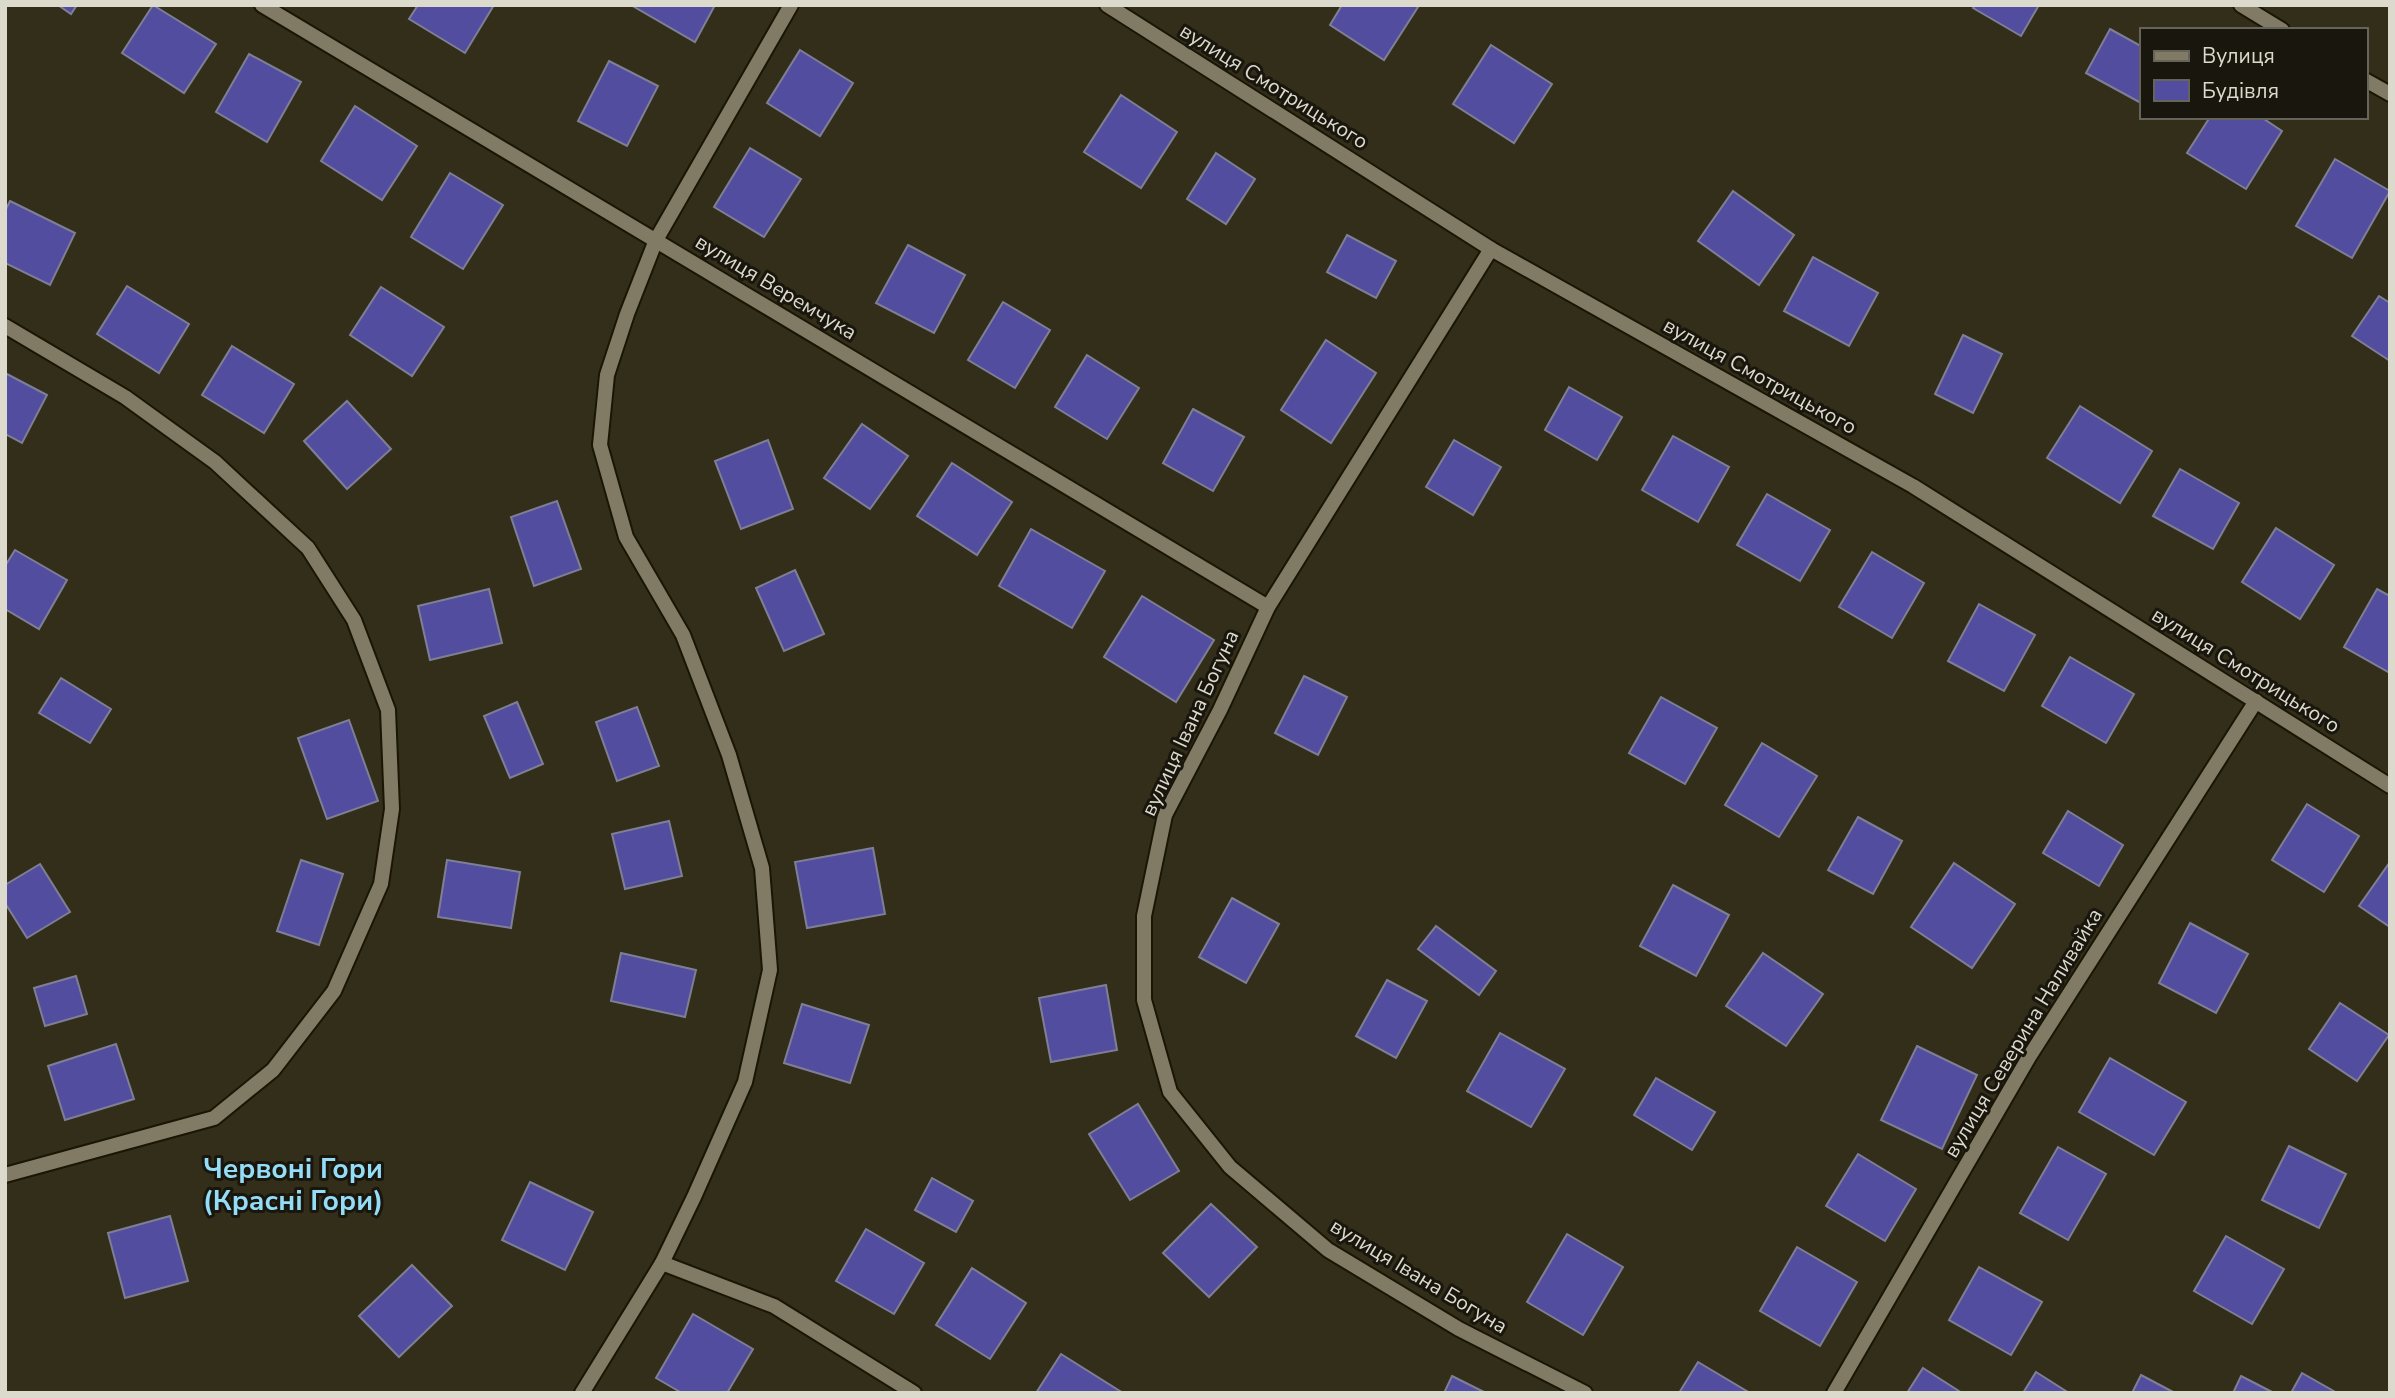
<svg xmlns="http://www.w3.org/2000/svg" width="2395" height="1398" font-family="'Nunito Sans',sans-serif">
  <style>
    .building { fill: #524d9f; stroke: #7e7f95; stroke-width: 2 }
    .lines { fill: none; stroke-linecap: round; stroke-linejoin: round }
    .minor-casing { stroke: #1a1604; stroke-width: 18 }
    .minor { stroke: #817b65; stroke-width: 14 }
    .labels { text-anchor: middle; stroke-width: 6; stroke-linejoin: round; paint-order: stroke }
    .street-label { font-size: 21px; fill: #dcd9cd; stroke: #18160d }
    .district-label { font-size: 28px; font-weight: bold; fill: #95ddf7; stroke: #18160d }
  </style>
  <rect width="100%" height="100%" fill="#332e1a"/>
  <g class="building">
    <path d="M58,5h19l-6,9z"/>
    <path d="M153,5l63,39 -32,49 -62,-40z"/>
    <path d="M418,5h76l-29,48 -56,-34z"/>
    <path d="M631,5h84l-20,37z"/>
    <path d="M1342,5h73l3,2 -34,53 -54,-35z"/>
    <path d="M1975,5h64l-18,31 -48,-28z"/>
    <path d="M2110,29l31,17v57l-55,-30z"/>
    <path d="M1491,45l61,39 -38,59 -61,-39z"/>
    <path d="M800,50l53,33 -33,53 -53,-33z"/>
    <path d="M249,54l52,28 -34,60 -51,-30z"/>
    <path d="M609,61l49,25 -31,60 -49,-25z"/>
    <path d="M1121,95l56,37 -36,56 -57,-36z"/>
    <path d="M355,106l62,40 -35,54 -61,-39z"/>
    <path d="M2210,117h51l21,14 -36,58 -59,-36z"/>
    <path d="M750,148l51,31 -37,58 -50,-30z"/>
    <path d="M1216,153l39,26 -29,45 -39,-25z"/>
    <path d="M2335,159l55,32 -38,67 -56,-32z"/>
    <path d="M450,173l53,32 -40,64 -52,-32z"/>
    <path d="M1733,191l61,44 -35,50 -61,-44z"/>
    <path d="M10,201l65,32 -25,52 -45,-22v-52z"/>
    <path d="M1347,235l49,26 -20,37 -49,-26z"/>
    <path d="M908,245l57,30 -31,58 -58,-30z"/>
    <path d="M1813,257l65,36 -29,53 -65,-35z"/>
    <path d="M127,286l62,38 -30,49 -62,-39z"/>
    <path d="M381,287l63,40 -32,49 -62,-41z"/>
    <path d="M2379,296l11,7v58l-38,-25z"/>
    <path d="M1003,302l47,28 -35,58 -47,-28z"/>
    <path d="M1963,335l39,19 -29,59 -38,-19z"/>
    <path d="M1326,340l50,33 -45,70 -50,-33z"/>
    <path d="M232,346l62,38 -30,49 -62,-38z"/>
    <path d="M1087,355l52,33 -32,51 -52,-32z"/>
    <path d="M5,373l42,22 -25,48 -17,-9z"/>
    <path d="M1569,387l53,30 -25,43 -52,-30z"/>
    <path d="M347,401l44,48 -44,40 -43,-48z"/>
    <path d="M2080,406l72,45 -32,52 -73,-45z"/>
    <path d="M1193,409l51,28 -31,54 -50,-28z"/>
    <path d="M862,424l46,32 -38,53 -46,-31z"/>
    <path d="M1673,436l56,31 -31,55 -56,-32z"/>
    <path d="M768,440l25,69 -52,20 -26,-68z"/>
    <path d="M1454,440l47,27 -28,48 -47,-28z"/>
    <path d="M952,463l60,39 -35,53 -60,-39z"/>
    <path d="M2180,469l59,34 -26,46 -60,-33z"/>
    <path d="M1767,494l63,36 -30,51 -63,-36z"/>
    <path d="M557,501l24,68 -47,17 -23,-69z"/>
    <path d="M2276,528l58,37 -34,54 -58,-37z"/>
    <path d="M1031,529l74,42 -33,57 -73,-42z"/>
    <path d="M15,550l52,30 -28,49 -34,-20v-43z"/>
    <path d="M1872,552l52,31 -32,55 -53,-31z"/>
    <path d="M795,570l29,64 -40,17 -28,-63z"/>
    <path d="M489,589l13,54 -72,17 -12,-54z"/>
    <path d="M2377,589l13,7v77l-46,-26z"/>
    <path d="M1142,596l72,44 -38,62 -72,-45z"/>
    <path d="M1979,604l56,31 -31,56 -56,-30z"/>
    <path d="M2070,657l64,37 -28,49 -64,-37z"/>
    <path d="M1304,676l43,21 -29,58 -43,-22z"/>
    <path d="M61,678l50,31 -21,34 -51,-30z"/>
    <path d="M1661,697l56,31 -32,56 -56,-31z"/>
    <path d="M517,702l26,62 -33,14 -26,-62z"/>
    <path d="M637,707l22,59 -42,15 -21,-59z"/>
    <path d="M349,720l29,81 -51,18 -29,-81z"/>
    <path d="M1762,743l55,33 -38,61 -54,-32z"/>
    <path d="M2307,804l52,32 -35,56 -52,-32z"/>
    <path d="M2068,811l55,34 -24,41 -56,-33z"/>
    <path d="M1858,817l44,24 -29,53 -45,-24z"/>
    <path d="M669,821l13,55 -57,13 -13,-55z"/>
    <path d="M873,848l12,66 -78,14 -12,-66z"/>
    <path d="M301,860l42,14 -24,71 -42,-14z"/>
    <path d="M447,860l73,12 -9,56 -73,-11z"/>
    <path d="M2390,862v65l-31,-21z"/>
    <path d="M1954,863l61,41 -43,64 -61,-41z"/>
    <path d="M40,864l30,48 -43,26 -22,-35v-18z"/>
    <path d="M1673,885l56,30 -33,61 -56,-30z"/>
    <path d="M1232,898l47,26 -33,59 -47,-26z"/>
    <path d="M2190,923l58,31 -32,59 -57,-30z"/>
    <path d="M1436,926l60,45 -17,24 -61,-46z"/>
    <path d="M621,953l75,17 -11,47 -74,-16z"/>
    <path d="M1763,953l60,41 -37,52 -60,-40z"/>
    <path d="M76,976l11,38 -42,12 -11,-38z"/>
    <path d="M1387,980l40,21 -31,57 -40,-22z"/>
    <path d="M1106,985l11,65 -66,12 -12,-64z"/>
    <path d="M2340,1003l49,32 -32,46 -48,-32z"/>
    <path d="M802,1004l67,21 -19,58 -66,-20z"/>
    <path d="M1500,1033l65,36 -34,58 -64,-36z"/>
    <path d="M116,1044l18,55 -69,21 -17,-54z"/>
    <path d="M1917,1046l60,29 -35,74 -61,-29z"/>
    <path d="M2110,1058l76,44 -32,53 -75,-43z"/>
    <path d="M1656,1078l59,34 -23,38 -58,-35z"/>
    <path d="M1138,1104l41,67 -49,29 -41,-66z"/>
    <path d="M2289,1146l57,28 -27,54 -57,-28z"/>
    <path d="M2058,1147l48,27 -38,66 -48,-27z"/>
    <path d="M1858,1154l58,35 -31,52 -59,-35z"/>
    <path d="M932,1178l41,23 -17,31 -41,-22z"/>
    <path d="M530,1182l63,30 -28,58 -63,-30z"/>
    <path d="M1211,1204l46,43 -48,50 -46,-44z"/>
    <path d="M170,1216l18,65 -63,17 -17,-65z"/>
    <path d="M866,1229l58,34 -30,51 -58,-33z"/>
    <path d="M1567,1234l56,33 -40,68 -56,-33z"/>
    <path d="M2226,1236l58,33 -32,55 -58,-33z"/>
    <path d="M1797,1247l60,35 -37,64 -60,-35z"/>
    <path d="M412,1265l40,41 -53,51 -40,-41z"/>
    <path d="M1979,1267l63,35 -31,53 -62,-35z"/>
    <path d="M972,1268l54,35 -36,56 -54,-34z"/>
    <path d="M693,1314l60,35 -26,44h-45l-26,-15z"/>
    <path d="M1061,1354l62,39h-87z"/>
    <path d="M1698,1362l52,31h-71z"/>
    <path d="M1923,1368l39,25h-55z"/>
    <path d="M2036,1372l33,21h-46z"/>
    <path d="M2302,1373l35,20h-46z"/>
    <path d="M2141,1375l34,18h-43z"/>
    <path d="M1452,1376l34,17h-42z"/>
    <path d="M2241,1376l33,17h-41z"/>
  </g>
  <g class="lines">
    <g class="minor-casing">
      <g id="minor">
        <path d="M262,5l1006,602"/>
        <path d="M1107,5l384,244 422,237 477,300"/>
        <path d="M2241,5l41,25"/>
        <path d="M2365,80l25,14"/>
        <path d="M1491,249l-223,358 -48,103 -55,105 -21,101v84l26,92 60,75 98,83 131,79 126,64"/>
        <path d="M5,326l120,71 90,65 93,86 46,72 34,90 4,99 -11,75 -47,107 -61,79 -59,48 -209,57"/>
        <path d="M662,1263l112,43 140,87"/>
        <path d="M582,1393l80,-130 32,-66 51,-115 25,-112 -8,-102 -33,-113 -46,-120 -57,-98 -26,-92 7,-70 20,-61 29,-74 135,-235"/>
        <path d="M1834,1393l195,-336 227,-356"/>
      </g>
    </g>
    <use href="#minor" class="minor"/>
  </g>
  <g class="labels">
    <g class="street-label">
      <text transform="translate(1274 86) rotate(32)" y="7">вулиця Смотрицького</text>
      <text transform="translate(776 287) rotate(31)" y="7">вулиця Веремчука</text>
      <text transform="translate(1760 376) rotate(29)" y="7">вулиця Смотрицького</text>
      <text transform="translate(2246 670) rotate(32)" y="7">вулиця Смотрицького</text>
      <text transform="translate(1190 723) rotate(-65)" y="7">вулиця Івана Богуна</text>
      <text transform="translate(2023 1033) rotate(-59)" y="7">вулиця Северина Наливайка</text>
      <text transform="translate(1419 1276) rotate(31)" y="7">вулиця Івана Богуна</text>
    </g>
    <g class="district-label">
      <text x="293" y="1178">Червоні Гори<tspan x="293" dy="32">(Красні Гори)</tspan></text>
    </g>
  </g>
  <rect width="2395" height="1398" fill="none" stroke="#dcd9cd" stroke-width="14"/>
  <rect x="2140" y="28" width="228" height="91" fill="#18160d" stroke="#66645a" stroke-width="2"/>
  <rect x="2154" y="51" width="35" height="10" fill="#817b65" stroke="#66645a" stroke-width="2"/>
  <text x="2202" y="63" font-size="21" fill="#dcd9cd">Вулиця</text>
  <rect x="2154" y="80" width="35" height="21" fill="#524d9f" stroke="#66645a" stroke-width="2"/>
  <text x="2202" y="98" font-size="21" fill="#dcd9cd">Будівля</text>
</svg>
